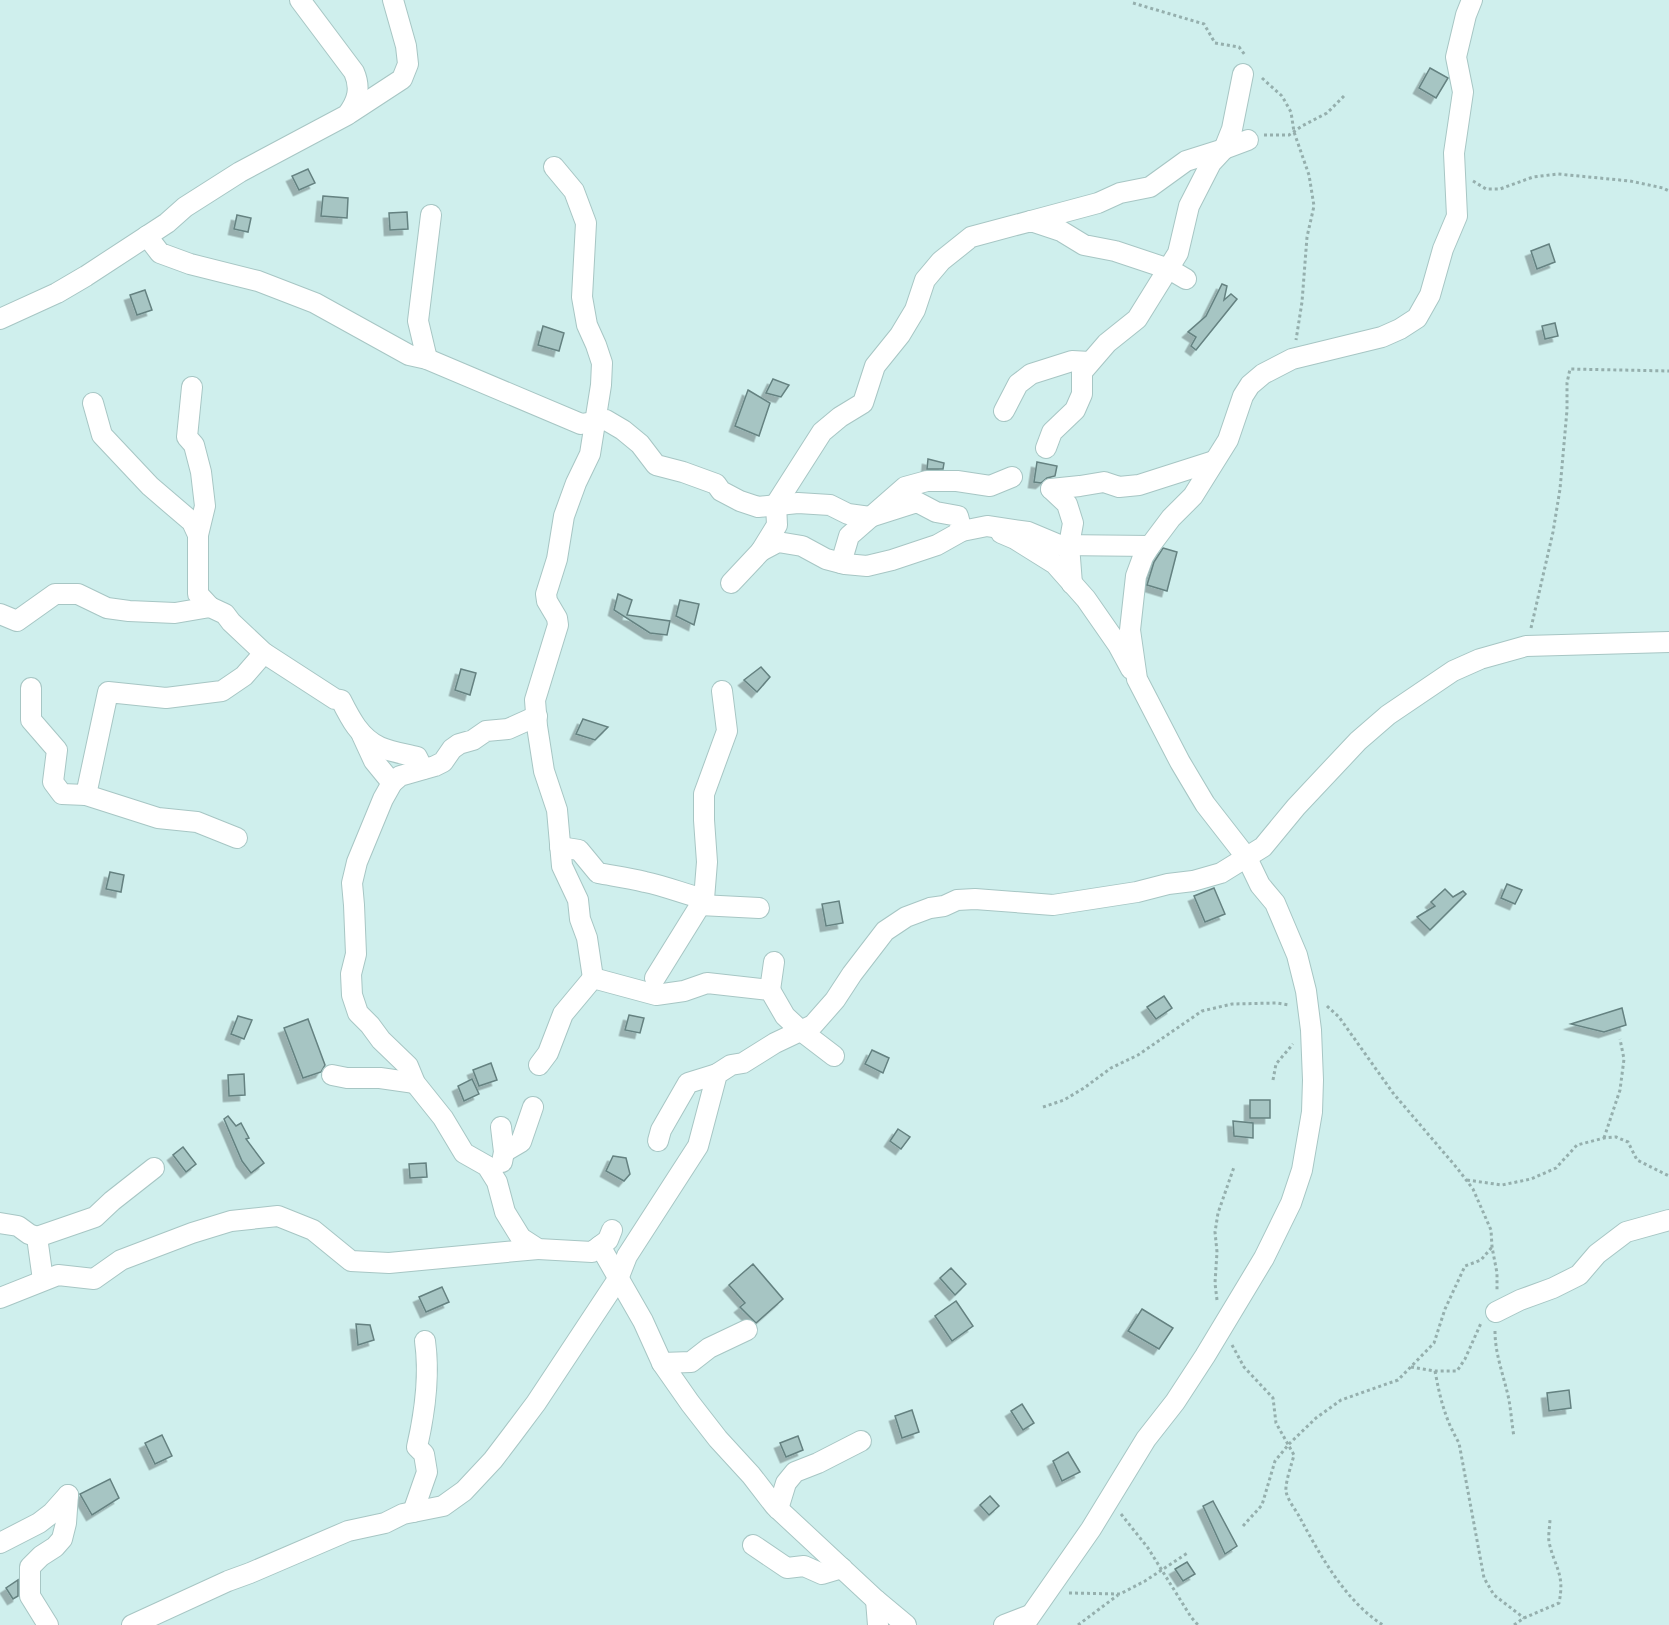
<svg xmlns="http://www.w3.org/2000/svg" width="1669" height="1625" font-family="Manrope,sans-serif">
  <style>
    .building { fill: #a6c5c3; stroke: #658281; stroke-width: 1.5; filter: url(#shadow) }
    .lines { fill: none; stroke-linecap: round; stroke-linejoin: round }
    .minor-casing { stroke: #a7c6c4; stroke-width: 22 }
    .path { stroke: #95afad; stroke-width: 3; stroke-dasharray: 3 3; stroke-linecap: butt }
    .minor { stroke: #fff; stroke-width: 20 }
  </style>
  <defs>
    <filter id="shadow"><feDropShadow dx="-5.5" dy="5.5" stdDeviation="0" flood-color="#0004"/></filter>
  </defs>
  <rect width="100%" height="100%" fill="#cfefed"/>
  <g class="building">
    <path d="M1430,68l18,10 -12,20 -17,-10z"/>
    <path d="M308,169l7,14 -16,7 -7,-14z"/>
    <path d="M323,196l25,2 -1,20 -26,-2z"/>
    <path d="M407,212l1,17 -18,1 -1,-17z"/>
    <path d="M237,215l14,3 -3,14 -14,-3z"/>
    <path d="M1549,244l6,18 -18,7 -6,-18z"/>
    <path d="M1222,284l5,2 -3,14 7,-6 6,5 -41,51 -5,-4 5,-9 -8,-5 18,-16z"/>
    <path d="M145,290l7,20 -15,5 -7,-20z"/>
    <path d="M1555,323l3,13 -13,3 -3,-13z"/>
    <path d="M543,326l21,7 -5,18 -21,-6z"/>
    <path d="M773,379l16,6 -8,12 -15,-4z"/>
    <path d="M748,390l22,13 -11,33 -24,-10z"/>
    <path d="M928,459l16,4 -1,6h-16z"/>
    <path d="M1037,462l20,4 -2,10 -8,2 -6,5 -7,-1z"/>
    <path d="M1163,548l14,4 -10,39 -20,-6 7,-23z"/>
    <path d="M618,594l14,6 -5,15 43,6 -3,14 -17,-2 -36,-23z"/>
    <path d="M680,600l19,4 -5,21 -18,-9z"/>
    <path d="M761,667l9,10 -13,15 -13,-12z"/>
    <path d="M461,669l15,4 -6,22 -15,-5z"/>
    <path d="M583,719l25,8 -13,13 -19,-6z"/>
    <path d="M110,872l14,3 -3,17 -15,-3z"/>
    <path d="M1507,884l15,6 -7,14 -14,-6z"/>
    <path d="M1214,888l11,26 -20,8 -11,-26z"/>
    <path d="M1445,889l8,8 10,-6 3,3 -36,36 -13,-13 18,-11 -4,-4z"/>
    <path d="M839,901l4,22 -17,3 -4,-22z"/>
    <path d="M1164,996l8,12 -16,11 -9,-12z"/>
    <path d="M1622,1008l4,17 -22,7 -33,-8z"/>
    <path d="M629,1015l15,3 -4,15 -15,-3z"/>
    <path d="M238,1016l14,4 -8,19 -13,-5z"/>
    <path d="M308,1019l17,46 -4,7 -18,6 -19,-50z"/>
    <path d="M872,1050l17,8 -6,15 -18,-9z"/>
    <path d="M491,1063l6,17 -18,6 -6,-16z"/>
    <path d="M244,1074l1,21 -16,1 -1,-21z"/>
    <path d="M472,1079l7,15 -15,7 -6,-15z"/>
    <rect x="1250" y="1100" width="20" height="18"/>
    <path d="M228,1116l8,10 5,-3 8,15 -3,1 18,24 -13,10 -9,-12 -18,-42z"/>
    <path d="M1233,1121l20,2v15l-19,-2z"/>
    <path d="M898,1129l12,8 -9,12 -11,-8z"/>
    <path d="M183,1147l13,17 -10,8 -13,-17z"/>
    <path d="M613,1156l13,2 4,16 -6,7 -18,-10z"/>
    <path d="M426,1163l1,14 -17,1 -1,-14z"/>
    <path d="M753,1264l30,35 -27,24 -16,-16 5,-4 -16,-18z"/>
    <path d="M951,1268l15,16 -11,11 -15,-17z"/>
    <path d="M442,1287l7,15 -23,10 -7,-15z"/>
    <path d="M956,1301l17,25 -21,15 -17,-25z"/>
    <path d="M1142,1309l31,19 -14,21 -31,-18z"/>
    <path d="M356,1324l14,1 4,15 -16,5z"/>
    <path d="M1569,1390l2,18 -22,3 -2,-18z"/>
    <path d="M1022,1404l12,19 -11,7 -12,-19z"/>
    <path d="M912,1410l7,22 -17,6 -7,-22z"/>
    <path d="M162,1435l10,21 -17,8 -10,-21z"/>
    <path d="M798,1436l5,14 -17,7 -6,-14z"/>
    <path d="M1068,1452l12,20 -18,9 -9,-20z"/>
    <path d="M110,1479l9,19 -27,17 -12,-21z"/>
    <path d="M990,1496l9,10 -10,9 -9,-10z"/>
    <path d="M1213,1501l24,45 -12,8 -22,-48z"/>
    <path d="M1187,1562l8,12 -12,7 -8,-12z"/>
    <path d="M18,1580v16l-5,3 -7,-11z"/>
  </g>
  <g class="lines">
    <g class="minor-casing">
      <g id="minor">
        <path d="M350,113l52,-34 6,-15 -2,-18 -13,-46"/>
        <path d="M554,167l20,24 12,32 -4,74 5,28 9,20 6,18 -1,22 -11,69 -14,29 -12,33 -7,43 -11,35 1,7 10,17 1,7 -23,75 2,26 7,45 13,39 5,56 16,34 2,19 7,19 6,40"/>
        <path d="M1031,221l67,-18 22,-10 30,-6 36,-26 38,-12 24,-9"/>
        <path d="M147,236l13,17 30,11 68,17 57,22 94,52 18,4 154,65 25,-4 17,10 17,14 16,21 27,7 33,12 5,7 19,10 18,6 40,-4 32,2 18,9 22,3 47,-15 19,10 22,4 4,15"/>
        <path d="M0,319l57,-26 29,-17 81,-53 18,-16 55,-35 107,-57c11,-14 14,-27 7,-43l-54,-72"/>
        <path d="M427,359l-9,-38 13,-106"/>
        <path d="M192,387l-5,50 7,8 7,27 4,34 -7,29"/>
        <path d="M93,403l9,32 48,51 42,36 6,13v59l12,13"/>
        <path d="M1004,411l14,-27 13,-10 41,-13 18,1"/>
        <path d="M1046,448l6,-16 23,-22 7,-16v-22l25,-29 30,-24 41,-66 11,-47 22,-43 13,-14 8,-20 11,-55"/>
        <path d="M1051,489l29,-3 24,-4 15,5 20,-2 75,-24"/>
        <path d="M1051,489l16,15 6,19 -4,22 3,39"/>
        <path d="M1001,533l14,6 40,25 31,35 32,46 13,24"/>
        <path d="M761,551l16,-26 -1,-21 46,-72 18,-15 23,-14 12,-37 25,-31 15,-25 10,-30 16,-19 30,-24 60,-16 30,10 23,14 31,6 54,18 17,10"/>
        <path d="M841,563l8,-27 56,-49 22,-6h30l33,5 22,-9"/>
        <path d="M731,583l30,-32 17,-9 24,4 24,13 19,5 22,2 25,-6 45,-15 25,-14 25,-5 41,6 31,13 91,1"/>
        <path d="M0,614l17,7 38,-27h23l29,14 22,3 46,2 35,-6 15,7 6,8 33,31 71,46 6,1c9,18 19,38 39,47 11,5 25,7 37,10l6,12"/>
        <path d="M31,688v32l26,30 -4,32 9,12 24,1 22,-103 58,6 56,-7 22,-15 20,-23"/>
        <path d="M537,716l-29,13 -22,2 -13,9 -14,4 -7,5 -9,13 -8,4 -35,10 -8,7 -9,16 -26,63 -5,21 2,22 2,49 -5,20 1,21 6,18 12,12 11,15 27,26 7,17 28,35 21,35 23,13 10,16 8,30 16,26 17,11 54,3 16,-12 4,-10"/>
        <path d="M362,735l12,26 18,22"/>
        <path d="M86,795l72,23 39,4 40,16"/>
        <path d="M560,847l19,3 19,23c16,3 31,5 47,9 20,4 39,12 59,17"/>
        <path d="M700,905l59,3"/>
        <path d="M655,978l49,-79 3,-37 -3,-42v-26l23,-63 -5,-40"/>
        <path d="M770,990l4,-28"/>
        <path d="M539,1065l9,-12 15,-39 30,-36 63,17 28,-4 23,-8 63,7 15,26 15,14 34,26"/>
        <path d="M332,1075l15,3h33l35,5"/>
        <path d="M501,1127l3,25 -2,10"/>
        <path d="M658,1141l3,-11 27,-47 29,-9"/>
        <path d="M504,1152l17,-10 12,-35"/>
        <path d="M0,1223l18,3 11,8 8,3 6,43"/>
        <path d="M37,1237l58,-20 17,-16 42,-33"/>
        <path d="M600,1246l43,75 19,42 28,40 28,36 33,36 24,31 101,94 30,25"/>
        <path d="M0,1298l58,-23 36,4 27,-19 71,-27 39,-12 47,-5 35,14 38,31 38,2 149,-14"/>
        <path d="M1496,1312l24,-12 33,-12 26,-13 18,-21 29,-22 43,-12"/>
        <path d="M662,1363l29,-1 18,-14 38,-18"/>
        <path d="M778,1509l8,-26 9,-11 23,-9 43,-22"/>
        <path d="M413,1512l14,-40 -3,-18 -7,-7c8,-35 13,-71 8,-106"/>
        <path d="M0,1543l39,-20 13,-10 16,-18"/>
        <path d="M753,1545l34,23 17,-2 18,8 20,-6"/>
        <path d="M876,1600l2,25"/>
        <path d="M48,1625l-18,-29v-29l11,-11 14,-9 7,-8 4,-16 2,-28"/>
        <path d="M132,1625l96,-44 22,-8 98,-42 37,-8 18,-9 40,-8 21,-15 29,-31 19,-25 24,-32 82,-124 9,-23 71,-110 19,-72 14,-9 12,-2 32,-20 38,-18 22,-25 17,-26 33,-43 21,-14 24,-9 14,-2 13,-6 18,-1 78,6 84,-13 31,-8 25,-3 28,-8 42,-26 33,-40 62,-66 30,-26 65,-44 27,-12 46,-13 143,-4"/>
        <path d="M1004,1625l26,-10"/>
        <path d="M1024,1625l67,-96 55,-90 29,-37 30,-46 59,-98 27,-55 11,-33 10,-58 1,-32 -2,-50 -5,-39 -9,-36 -22,-52 -15,-18 -13,-27 -42,-54 -25,-42 -43,-83 -7,-49 6,-54 7,-19 7,-11 21,-28 22,-22 35,-56 15,-44 7,-11 13,-11 29,-15 90,-22 18,-8 17,-11 13,-23 13,-46 14,-33 -3,-63 9,-61 -7,-35 10,-42 6,-15"/>
      </g>
    </g>
    <g class="path">
      <path d="M1133,3l71,21 11,19 24,4 6,8"/>
      <path d="M1262,78l20,18 9,16 3,20 15,43 5,31 -7,31 -5,65 -6,38"/>
      <path d="M1264,135h25l13,-9 25,-13 19,-19"/>
      <path d="M1473,181l13,8h14l33,-12 25,-3 72,7 33,7 6,3"/>
      <path d="M1531,628l22,-96 7,-43 7,-79v-27l3,-14 99,2"/>
      <path d="M1327,1006l12,11 54,76 64,75 16,21 18,41 1,17 5,26v18"/>
      <path d="M1273,1080l3,-16 17,-20"/>
      <path d="M1043,1107l21,-7 20,-12 27,-20 27,-13 64,-44 30,-7 45,-1 12,2"/>
      <path d="M1604,1138l16,-48 4,-31 -4,-20"/>
      <path d="M1467,1180l35,5 29,-6 25,-11 21,-23 27,-7 12,-1 12,5 9,18 32,16"/>
      <path d="M1217,1300l-2,-17 2,-31 -2,-20 3,-19 16,-46"/>
      <path d="M1495,1331c0,24 9,45 14,69 2,12 3,25 5,37"/>
      <path d="M1232,1345l12,22 29,31 3,25 18,32c-2,8 -9,28 -8,36 1,8 9,18 13,25 21,39 46,85 84,109"/>
      <path d="M1411,1367l24,4h22l8,-12 16,-36"/>
      <path d="M1435,1371c5,27 10,48 24,72l25,135 10,17 30,23"/>
      <path d="M1121,1514l27,34 43,69 7,8"/>
      <path d="M1243,1526l19,-21 13,-44 14,-17 27,-26 25,-18 57,-20 36,-37 11,-34 20,-43 16,-6 11,-13"/>
      <path d="M1069,1593l51,1 25,-13 44,-29"/>
      <path d="M1078,1625l40,-30"/>
      <path d="M1514,1625l10,-7 35,-15c6,-30 -4,-34 -10,-61 -1,-7 1,-16 1,-24"/>
    </g>
    <use href="#minor" class="minor"/>
  </g>
</svg>
